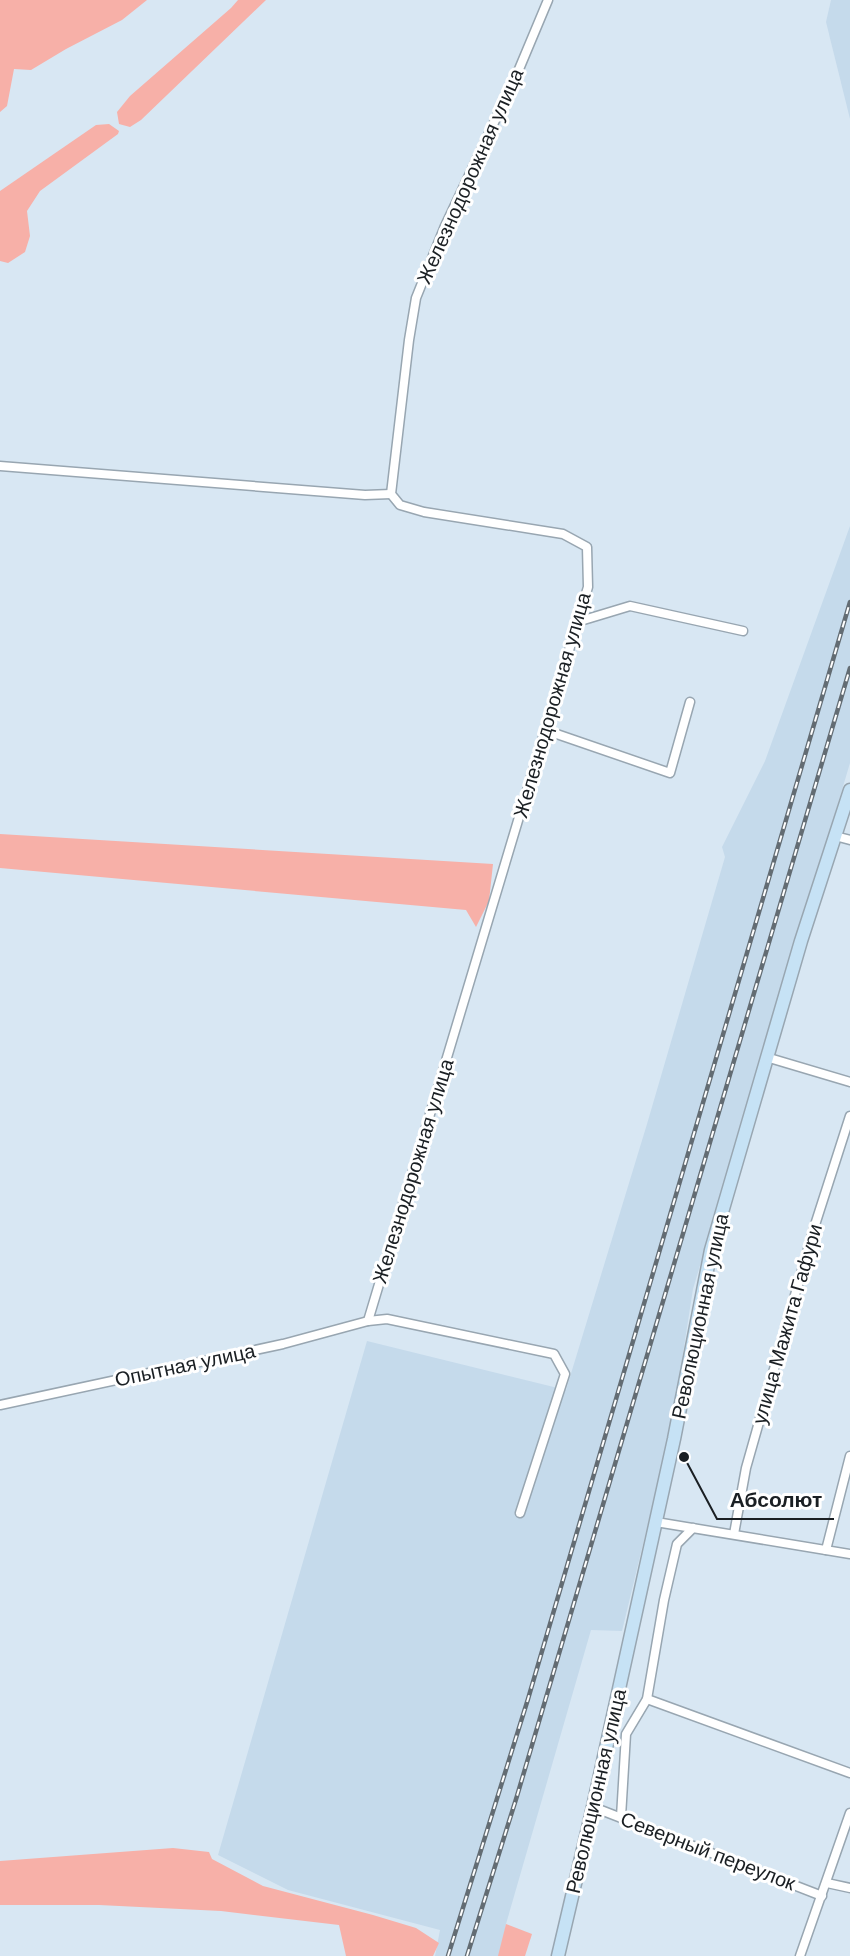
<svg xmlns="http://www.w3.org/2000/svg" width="850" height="1956" font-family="'DM Sans',sans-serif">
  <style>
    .built { fill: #c5daeb }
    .green { fill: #f7b0a8 }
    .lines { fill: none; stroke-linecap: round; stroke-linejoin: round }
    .street-casing { stroke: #98a6b1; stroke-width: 11 }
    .secondary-casing { stroke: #98a6b1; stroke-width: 15 }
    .street { stroke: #fff; stroke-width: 8 }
    .secondary { stroke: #c6e2f5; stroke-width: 12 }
    .rail-casing { stroke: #636c73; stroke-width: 4.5 }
    .rail { stroke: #fff; stroke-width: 2; stroke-dasharray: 7; stroke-linecap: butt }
    .labels { text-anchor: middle; stroke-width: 6; stroke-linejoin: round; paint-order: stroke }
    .street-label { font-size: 20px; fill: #1a1f23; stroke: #fff }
    .leader { fill: none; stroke: #1a1f23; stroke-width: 2 }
    .callout-dot { fill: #1a1f23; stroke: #fff; stroke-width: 2 }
    .callout-label { font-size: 21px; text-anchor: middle; font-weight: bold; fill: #1a1f23; stroke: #fff; stroke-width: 6; stroke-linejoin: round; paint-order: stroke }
  </style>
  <rect width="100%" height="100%" fill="#d8e7f3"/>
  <g class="built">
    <path d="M831,0h19v119l-24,-97z"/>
    <path d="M850,526v237l-157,526 -21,135 -50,207 -31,-1 -85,294 -6,32h-65l5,-26 -152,-40 -70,-35 149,-514 199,49 81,-266 78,-267 -3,-10 43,-86z"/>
  </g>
  <g class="green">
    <path d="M0,0h147l-25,20 -56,29 -35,21 -17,-1 -7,37 -7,6z"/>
    <path d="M238,0h28l-125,120 -11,7 -11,-3 -2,-12 13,-16 101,-88z"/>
    <path d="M109,124l10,7 -1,3 -78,57 -13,20 3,25 -5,16 -17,11 -8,-2v-70l96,-66z"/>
    <path d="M0,834l493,30 -4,37 -13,26 -10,-17 -466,-42z"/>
    <path d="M173,1848l36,4 3,7 51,27 110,29 43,13 23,15 -6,13h-87l-7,-31 -118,-14 -122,-6h-99v-44z"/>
    <path d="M506,1924l26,10 -7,22h-27z"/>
  </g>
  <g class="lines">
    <g class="street-casing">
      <g id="street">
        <path d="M0,466l365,29 26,-1"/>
        <path d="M577,622l53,-16 113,25"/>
        <path d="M545,730l125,43 20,-71"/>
        <path d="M835,836l15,4"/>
        <path d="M766,1057l84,25"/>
        <path d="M368,1321l220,-734 -1,-40 -24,-13 -139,-22 -24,-7 -9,-11 18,-154 7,-42 29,-72 72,-152 31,-74"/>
        <path d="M0,1405l283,-61 85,-23 19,-2 167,35 11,20 -45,139"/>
        <path d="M656,1522l194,32"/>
        <path d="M734,1534l12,-66 68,-240 36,-112"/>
        <path d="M826,1550l24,-94"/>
        <path d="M647,1699l203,74"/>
        <path d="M593,1807l229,89"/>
        <path d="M621,1817l5,-83 21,-35 17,-99 13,-56 16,-16"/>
        <path d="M827,1883l23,5"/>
        <path d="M800,1956l50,-143"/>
      </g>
    </g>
    <g class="secondary-casing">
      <path id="secondary" d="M558,1956l35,-149 81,-368 37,-189 90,-309 49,-151"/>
    </g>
    <use href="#street" class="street"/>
    <use href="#secondary" class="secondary"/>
    <g class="rail-casing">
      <g id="rail">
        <path d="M448,1956l80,-257 322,-1097"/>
        <path d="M467,1956l50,-160 333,-1128"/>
      </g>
    </g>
    <use href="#rail" class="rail"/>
  </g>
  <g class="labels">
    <g class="street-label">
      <text transform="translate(470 176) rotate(-66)" y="7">Железнодорожная улица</text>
      <text transform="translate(552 705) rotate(-74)" y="7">Железнодорожная улица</text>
      <text transform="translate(413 1171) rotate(-73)" y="7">Железнодорожная улица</text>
      <text transform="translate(700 1316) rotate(-78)" y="7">Революционная улица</text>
      <text transform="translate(787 1324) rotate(-74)" y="7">улица Мажита Гафури</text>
      <text transform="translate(185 1365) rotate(-12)" y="7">Опытная улица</text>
      <text transform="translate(596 1791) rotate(-77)" y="7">Революционная улица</text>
      <text transform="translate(708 1851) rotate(21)" y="7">Северный переулок</text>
    </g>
  </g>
  <path class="leader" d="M684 1457L717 1519H834"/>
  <circle class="callout-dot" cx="684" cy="1457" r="6"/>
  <g class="callout-label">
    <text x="776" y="1507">Абсолют</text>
  </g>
</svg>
